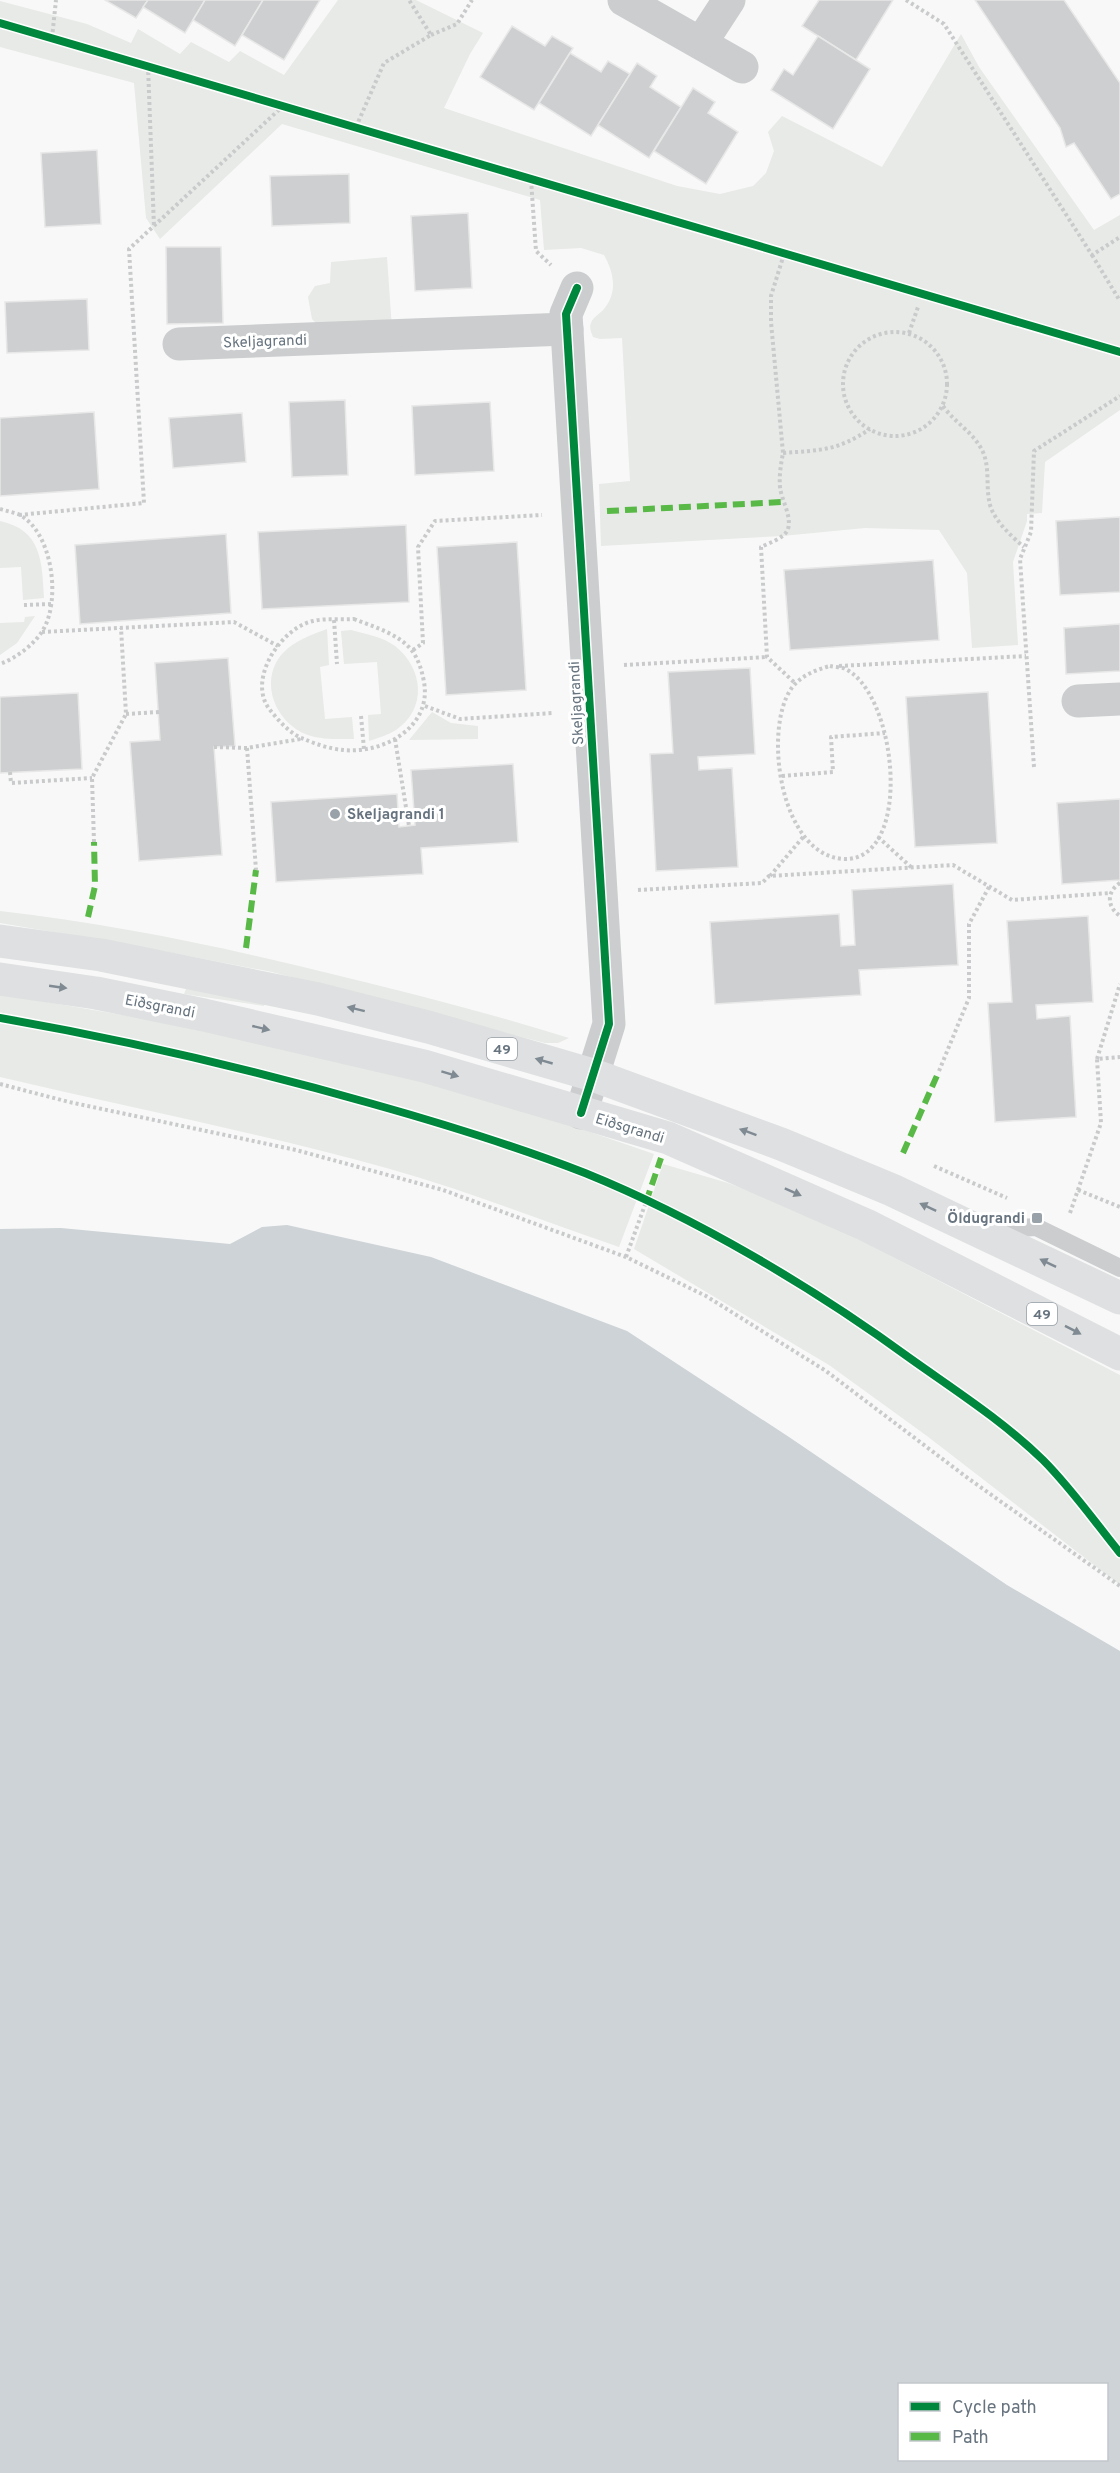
<svg xmlns="http://www.w3.org/2000/svg" width="1120" height="2473" font-family="Overpass,sans-serif">
  <style>
    .green { fill: #e7eae6 }
    .water { fill: #cdd3d6; fill-rule: evenodd }
    .building { fill: #cecfd0; stroke: #e8e8e8; stroke-width: 1.5 }
    .lines { fill: none; stroke-linecap: round; stroke-linejoin: round }
    .path { stroke: #c9cacb; stroke-width: 4; stroke-dasharray: 3 3; stroke-linecap: butt }
    .lane { stroke: #cbcdce; stroke-width: 18 }
    .street { stroke: #cbcdce; stroke-width: 33 }
    .primary { stroke: #dfe0e1; stroke-width: 33 }
    .quiet { stroke: #58b947; stroke-width: 6; stroke-dasharray: 12 6; stroke-linecap: butt }
    .cycleway-casing { stroke: #fff; stroke-width: 11 }
    .cycleway { stroke: #00873e; stroke-width: 8 }
    .oneway { fill: #7f8a93 }
    .poi-dot { fill: #9aa2a9; stroke: #fff; stroke-width: 2 }
    .labels { text-anchor: middle; stroke-width: 6; stroke-linejoin: round; paint-order: stroke }
    .shield { fill: #fff; stroke: #959ea5; stroke-width: 1.5 }
    .shield-label { font-size: 14px; font-weight: bold; fill: #67747f }
    .street-label { font-size: 15px; fill: #67747f; stroke: #fff }
    .poi-label { font-size: 15px; font-weight: bold; fill: #67747f; stroke: #fff; text-anchor: start }
  </style>
  <rect width="100%" height="100%" fill="#f8f8f8"/>
  <g class="green">
    <path d="M338,0h78l67,33 -13,21 -26,54 233,78 43,8 33,-8 13,-13 8,-22 -6,-19 14,-16 100,51 79,-133 18,33 115,163 26,-15v195l-75,52 -3,51 -15,1v7l-14,41 5,83 -46,3 -5,-75 -28,-43 -74,-2 -83,8 -181,10 -2,-62 31,-3 -8,-143 -22,1 -7,-2c-2,-5 -4,-10 -2,-14 2,-6 10,-10 13,-14 14,-17 10,-36 0,-54l-23,-7 -37,2 -4,-50 -258,-76 -122,115 -14,-21 -12,-135 -134,-36v-46l87,23 44,19 7,-14 42,25 11,-12 38,20 11,-11 44,24z"/>
    <path d="M387,257l5,72 -73,-3 -7,-7 -4,-22 7,-11 15,-3 1,-21z"/>
    <path d="M0,521c42,9 42,41 44,77l-21,2 -2,-33 -21,1z"/>
    <path d="M35,616l-18,27 -17,12v-32l24,-1 1,-5z"/>
    <path d="M327,629l2,36 -9,2 5,52 27,-2 2,22c-16,0 -31,1 -46,-4 -33,-12 -50,-55 -25,-82 11,-12 28,-18 44,-24z"/>
    <path d="M351,630c15,4 32,7 44,16 29,23 32,63 1,84 -8,5 -18,8 -27,11l-1,-26 13,-1 -4,-52 -33,2 -3,-33z"/>
    <path d="M432,712l19,11 27,3v13l-69,1z"/>
    <path d="M0,911c115,13 228,37 340,65 77,19 153,38 229,62l-11,5h-13l-273,-71 -125,-24 -147,-25z"/>
    <path d="M189,981l77,16 -2,9 -80,-12z"/>
    <path d="M0,994l239,41 232,56 183,63 -35,93c-76,-26 -151,-56 -229,-78 -128,-36 -260,-61 -390,-92z"/>
    <path d="M663,1164l65,19 80,30 312,162v210l-193,-149 -98,-71 -195,-116z"/>
  </g>
  <path class="water" d="M287,1225l144,32 196,74 162,106 218,148 113,66v822h-1120v-1244l61,-1 169,16 32,-17zM900,2384h206v76h-206z"/>
  <g class="building">
    <path d="M105,0h43l-12,18z"/>
    <path d="M148,0h57l-20,33 -42,-26z"/>
    <path d="M205,0h58l-28,46 -42,-26z"/>
    <path d="M263,0h57l-36,60 -42,-25z"/>
    <path d="M819,0h74l-37,60 -54,-34z"/>
    <path d="M975,0h89l56,83v111l-9,5 -37,-56 -8,4 -6,-19z"/>
    <path d="M512,26l33,20 7,-10 21,12 -39,62 -54,-33z"/>
    <path d="M818,36l52,33 -37,60 -62,-39 13,-21 9,6z"/>
    <path d="M570,53l31,19 7,-11 22,13 -39,62 -52,-33z"/>
    <path d="M637,63l20,13 -7,11 31,20 -32,51 -51,-33z"/>
    <path d="M693,88l22,14 -7,11 30,19 -32,52 -52,-33z"/>
    <path d="M97,150l4,74 -56,3 -4,-74z"/>
    <path d="M349,174l1,49 -78,3 -2,-50z"/>
    <path d="M468,213l4,75 -57,3 -4,-75z"/>
    <path d="M166,247h55l2,76 -56,1z"/>
    <path d="M87,299l2,51 -82,3 -2,-51z"/>
    <path d="M345,400l3,75 -56,2 -3,-75z"/>
    <path d="M490,402l4,69 -79,4 -3,-69z"/>
    <path d="M94,412l5,77 -99,7v-78z"/>
    <path d="M242,413l4,49 -73,6 -4,-50z"/>
    <path d="M1120,517v75l-60,3 -4,-74z"/>
    <path d="M406,525l3,77 -147,7 -4,-77z"/>
    <path d="M226,534l5,79 -151,11 -5,-79z"/>
    <path d="M517,542l9,148 -80,5 -9,-148z"/>
    <path d="M933,560l6,80 -149,10 -6,-80z"/>
    <path d="M1120,624v47l-54,3 -2,-46z"/>
    <path d="M228,658l7,88 -21,1 8,108 -83,6 -9,-119 30,-2 -5,-77z"/>
    <path d="M750,668l5,86 -57,3 1,13 33,-2 6,99 -82,4 -6,-117 23,-1 -5,-81z"/>
    <path d="M988,692l9,151 -82,4 -9,-150z"/>
    <path d="M78,693l4,76 -82,4v-76z"/>
    <path d="M513,764l5,78 -97,6 2,26 -147,8 -5,-80 126,-8 2,33 16,-2 -4,-55z"/>
    <path d="M1120,799v81l-58,4 -5,-81z"/>
    <path d="M953,884l5,81 -99,5 2,25 -146,9 -5,-82 129,-8 2,32 14,-1 -3,-55z"/>
    <path d="M1088,916l5,86 -57,3 1,14 33,-3 6,101 -81,5 -7,-119 24,-1 -5,-81z"/>
  </g>
  <g class="lines">
    <g class="path">
      <path d="M906,0l38,24 148,231 28,-18"/>
      <path d="M431,35l26,-11 15,-24"/>
      <path d="M52,38l4,-38"/>
      <path d="M148,66l6,161"/>
      <path d="M356,127l28,-64 47,-28 -22,-35"/>
      <path d="M531,180l5,71 15,14"/>
      <path d="M784,254l-13,42v26l12,131c-2,11 -4,22 -3,34 1,12 12,29 8,42 -3,9 -19,14 -27,18l6,110 29,27"/>
      <path d="M1092,255l28,46"/>
      <circle cx="895" cy="384" r="52"/>
      <path d="M909,333l9,-26"/>
      <path d="M943,406c12,17 29,25 39,44 8,16 4,34 7,50 2,18 22,36 35,47"/>
      <path d="M783,453c38,-3 54,-2 87,-24"/>
      <path d="M0,509c6,2 12,3 18,5 35,17 43,86 25,116 -9,15 -27,28 -43,34"/>
      <path d="M19,515l125,-12 -15,-254 154,-143"/>
      <path d="M24,605l28,-1"/>
      <path d="M354,619c20,8 46,15 59,33 6,9 9,19 11,30 8,45 -40,72 -81,68 -12,-1 -28,-6 -39,-11 -14,-5 -25,-18 -34,-29 -24,-30 11,-82 43,-89 13,-3 28,-1 41,-2z"/>
      <path d="M334,620l3,44"/>
      <path d="M42,632l192,-10 44,24"/>
      <path d="M413,650l10,-7 -5,-96 17,-26 107,-6"/>
      <path d="M624,665l143,-8"/>
      <path d="M830,666c4,1 9,1 13,2 54,21 72,193 1,191 -64,-3 -81,-129 -53,-170 9,-13 24,-19 39,-23z"/>
      <path d="M839,666l187,-10"/>
      <path d="M425,706l35,13 93,-6"/>
      <path d="M126,714l33,-2"/>
      <path d="M361,716l3,33"/>
      <path d="M395,739l14,87"/>
      <path d="M214,747l33,1 54,-9"/>
      <path d="M247,748l9,122"/>
      <path d="M1034,767l-14,-208 11,-27 3,-81 86,-55"/>
      <path d="M10,772l1,11 81,-5"/>
      <path d="M782,776l51,-4 -2,-35 54,-4"/>
      <path d="M878,837l34,31"/>
      <path d="M94,842l-2,-64 34,-64 -5,-86"/>
      <path d="M770,876l34,-40"/>
      <path d="M1120,883c-14,9 -13,24 0,33"/>
      <path d="M638,890l124,-7 7,-7 184,-11 59,35 98,-7"/>
      <path d="M1097,1059l23,-75"/>
      <path d="M939,1071l30,-73v-74l20,-37"/>
      <path d="M0,1084l69,18 227,48 147,40 183,67 80,39 120,75 143,108 151,107"/>
      <path d="M934,1166l73,32"/>
      <path d="M1078,1190l42,17"/>
      <path d="M1070,1213l31,-90 -4,-64 23,-2"/>
      <path d="M626,1257l20,-55"/>
    </g>
    <path class="lane" d="M990,1230l46,-3 84,41"/>
    <g class="street">
      <path d="M624,0l118,67"/>
      <path d="M701,43l28,-43"/>
      <path d="M577,288l-11,26 43,710 -28,89"/>
      <path d="M179,344l388,-15"/>
      <path d="M1078,701l42,-2"/>
    </g>
    <g class="primary">
      <path d="M0,941l101,14 217,44 110,28 165,48 188,69 111,46 228,108"/>
      <path d="M0,979l96,14 108,22 220,51 244,72 198,87 254,129"/>
    </g>
    <g class="quiet">
      <path d="M607,511l176,-9"/>
      <path d="M88,917l7,-31 -1,-44"/>
      <path d="M246,948l10,-78"/>
      <path d="M903,1153l36,-82"/>
      <path d="M646,1202l15,-44"/>
    </g>
    <g class="cycleway-casing">
      <g id="cycleway">
        <path d="M0,23l1120,329"/>
        <path d="M577,288l-11,26 43,710 -28,89"/>
        <path d="M0,1018c126,22 250,51 373,86 71,20 143,42 212,69 111,45 229,115 326,186 45,32 92,62 132,101 28,28 52,62 77,93"/>
      </g>
    </g>
    <use href="#cycleway" class="cycleway"/>
  </g>
  <defs><path id="oneway-solid" d="M-6-.8H1V-3.2L6.5 0L1 3.2V.8H-6Z" transform="scale(1.5)"/></defs>
  <g class="oneway">
    <use href="#oneway-solid" transform="translate(58 987) rotate(8)"/>
    <use href="#oneway-solid" transform="translate(356 1009) rotate(-166)"/>
    <use href="#oneway-solid" transform="translate(261 1028) rotate(13)"/>
    <use href="#oneway-solid" transform="translate(544 1061) rotate(-164)"/>
    <use href="#oneway-solid" transform="translate(450 1074) rotate(17)"/>
    <use href="#oneway-solid" transform="translate(748 1132) rotate(-160)"/>
    <use href="#oneway-solid" transform="translate(793 1192) rotate(24)"/>
    <use href="#oneway-solid" transform="translate(928 1207) rotate(-155)"/>
    <use href="#oneway-solid" transform="translate(1048 1263) rotate(-154)"/>
    <use href="#oneway-solid" transform="translate(1073 1330) rotate(27)"/>
  </g>
  <g class="poi-dot">
    <circle cx="335" cy="814" r="6"/>
    <rect x="1031" y="1212" width="12" height="12" rx="3"/>
  </g>
  <g class="labels">
    <g class="shield">
      <rect x="487" y="1038" width="30" height="22" rx="4.5"/>
      <rect x="1027" y="1303" width="30" height="22" rx="4.5"/>
    </g>
    <g class="shield-label">
      <text x="502" y="1054">49</text>
      <text x="1042" y="1319">49</text>
    </g>
    <g class="street-label">
      <text transform="translate(265 341) rotate(-2)" y="5">Skeljagrandi</text>
      <text transform="translate(576 703) rotate(-93)" y="5">Skeljagrandi</text>
      <text transform="translate(160 1006) rotate(11)" y="5">Eiðsgrandi</text>
      <text transform="translate(630 1128) rotate(17)" y="5">Eiðsgrandi</text>
    </g>
    <g class="poi-label">
      <text x="347" y="819">Skeljagrandi 1</text>
      <text x="1025" y="1223" text-anchor="end">Öldugrandi</text>
    </g>
  </g>
  <rect x="898" y="2383" width="210" height="78" fill="#ffffff" stroke="#c2c7cc" stroke-width="1.5"/>
  <rect x="910" y="2402" width="30" height="9" fill="#00873e" stroke="#c2c7cc" stroke-width="1.5"/>
  <text x="952" y="2413" font-size="18" fill="#67747f">Cycle path</text>
  <rect x="910" y="2432" width="30" height="9" fill="#58b947" stroke="#c2c7cc" stroke-width="1.5"/>
  <text x="952" y="2443" font-size="18" fill="#67747f">Path</text>
</svg>
